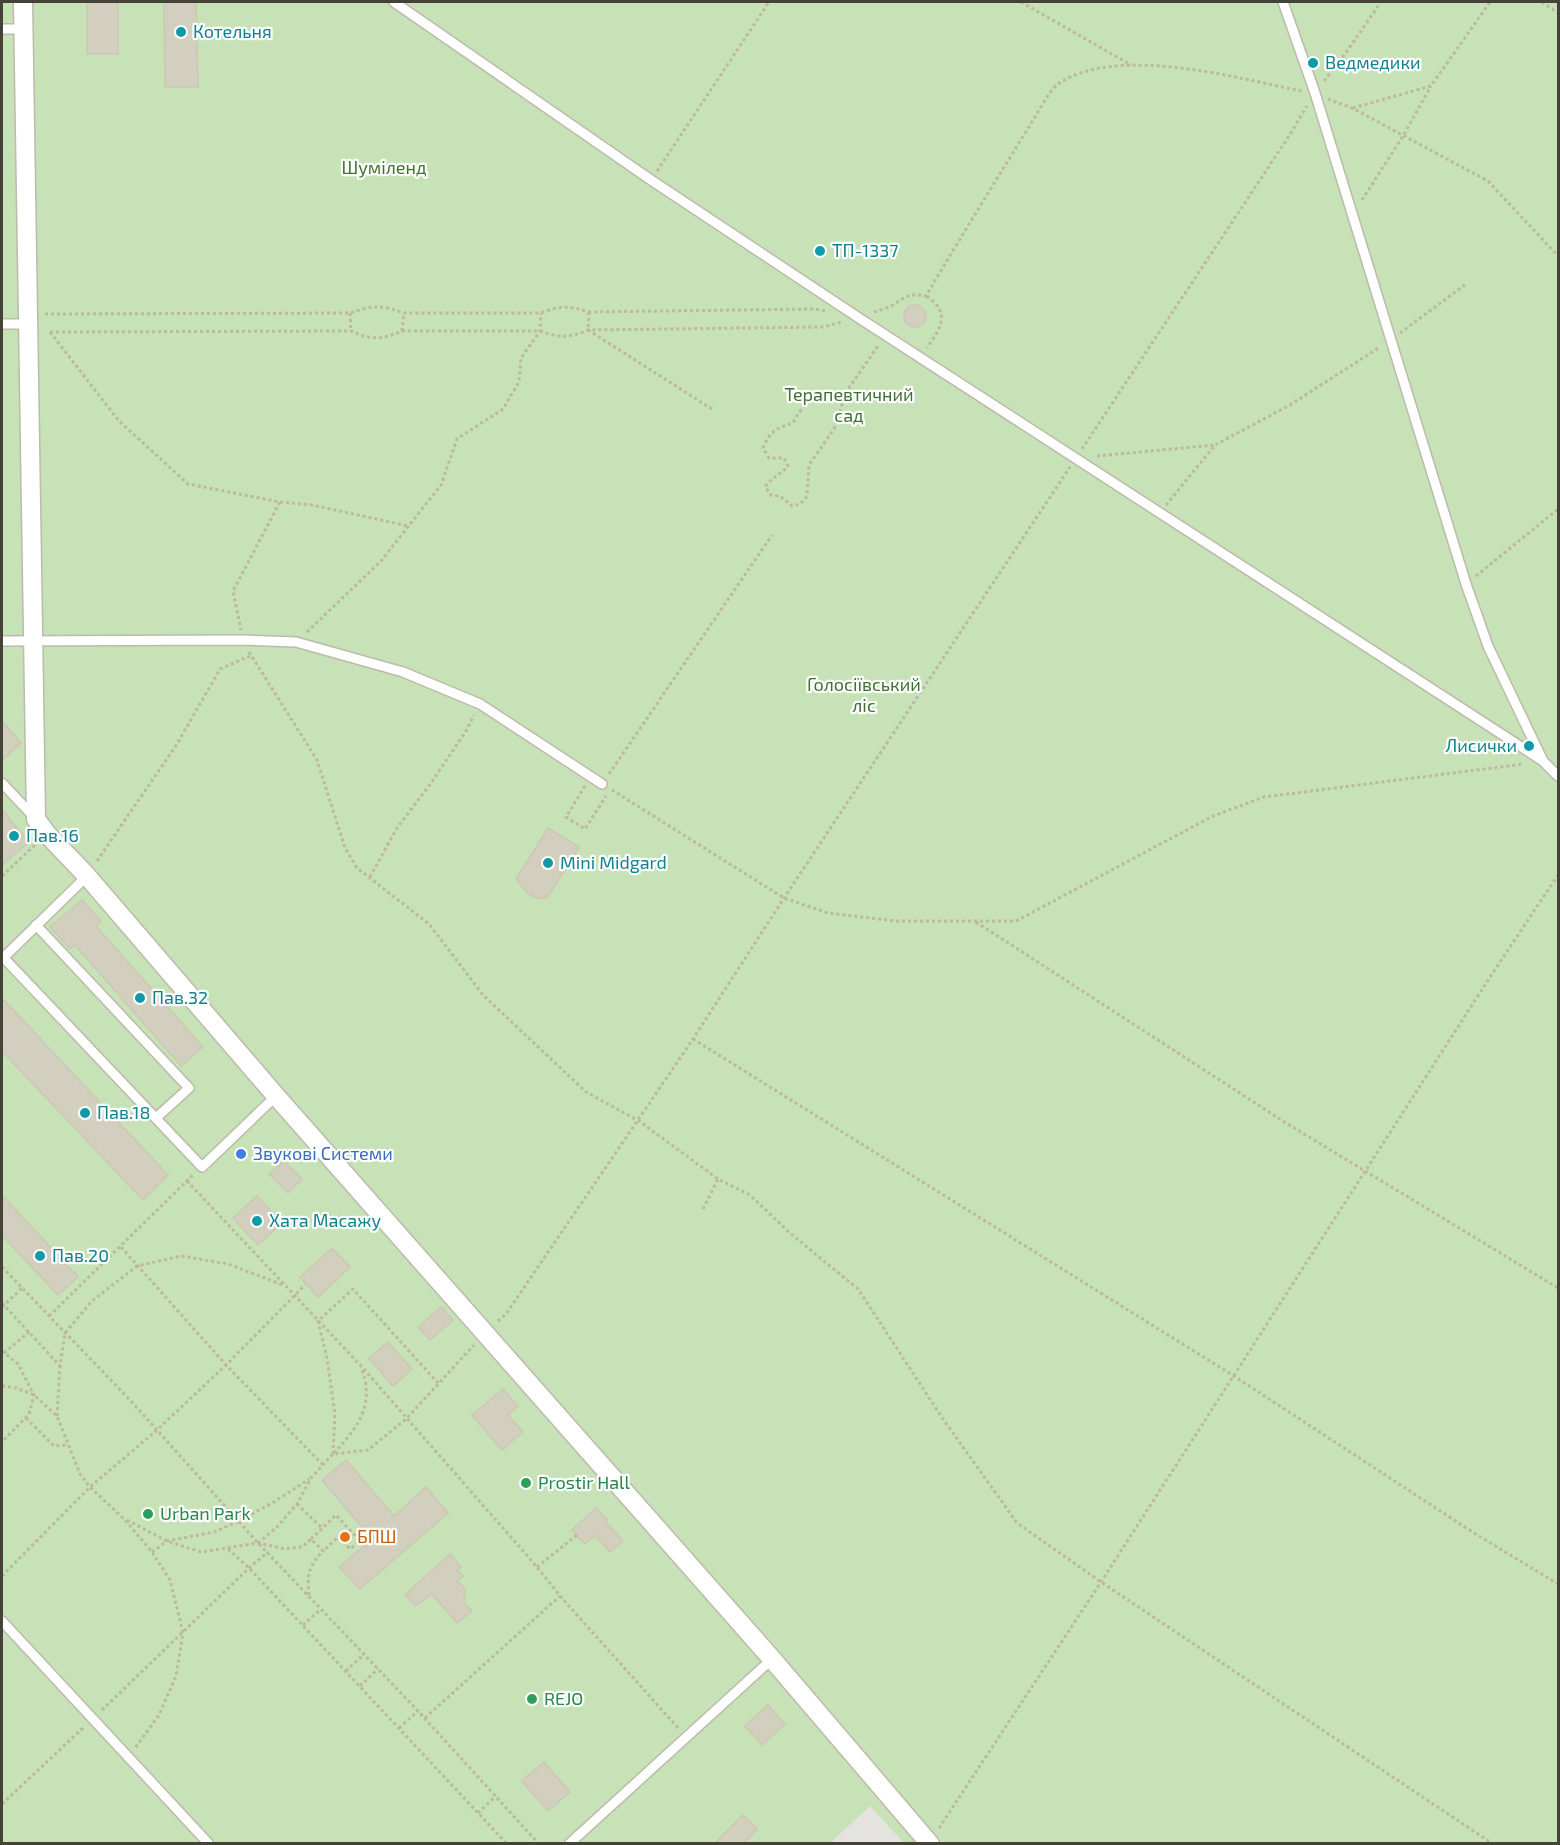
<svg xmlns="http://www.w3.org/2000/svg" width="1560" height="1845" font-family="'Exo 2',sans-serif">
  <style>
    .green { fill: #c6e2b6 }
    .parking { fill: #e4e3e0 }
    .building { fill: #d3cfbf; stroke: #cdc7b3; stroke-width: 1.5 }
    .lines { fill: none; stroke-linecap: round; stroke-linejoin: round }
    .lane-casing { stroke: #bdbaac; stroke-width: 12 }
    .street-casing { stroke: #bdbaac; stroke-width: 21 }
    .path { stroke: #bdb89f; stroke-width: 3; stroke-dasharray: 3 3; stroke-linecap: butt }
    .lane { stroke: #fff; stroke-width: 9 }
    .street { stroke: #fff; stroke-width: 18 }
    .culture-dot { fill: #0f9aa8; stroke: #fff; stroke-width: 2 }
    .shop-dot { fill: #3f7fe0; stroke: #fff; stroke-width: 2 }
    .leisure-dot { fill: #2e9e5b; stroke: #fff; stroke-width: 2 }
    .food-dot { fill: #e8710a; stroke: #fff; stroke-width: 2 }
    .labels { text-anchor: middle; stroke-width: 4.5; stroke-linejoin: round; paint-order: stroke }
    .culture-label { font-size: 18px; fill: #0d838f; stroke: #fff; text-anchor: start }
    .park-label { font-size: 18px; fill: #3e7131; stroke: #fff }
    .shop-label { font-size: 18px; fill: #366cbe; stroke: #fff; text-anchor: start }
    .leisure-label { font-size: 18px; fill: #27864d; stroke: #fff; text-anchor: start }
    .food-label { font-size: 18px; fill: #c56008; stroke: #fff; text-anchor: start }
  </style>
  <rect width="100%" height="100%" fill="#f2f1e9"/>
  <rect class="green" x="2" y="2" width="1556" height="1841"/>
  <path class="parking" d="M870,1806l34,37h-74z"/>
  <g class="building">
    <rect x="87" y="2" width="31" height="52"/>
    <path d="M164,2h32l2,85h-33z"/>
    <circle cx="915" cy="316" r="11"/>
    <path d="M2,721l19,22 -19,17z"/>
    <path d="M2,810l27,32 -27,23z"/>
    <path d="M548,828l31,19 -32,51h-10l-9,-4 -12,-15z"/>
    <path d="M82,900l19,21 -5,5 107,121 -22,19 -106,-121 -5,4 -20,-22z"/>
    <path d="M2,998l166,177 -25,25 -141,-149z"/>
    <path d="M284,1161l18,18 -14,14 -19,-19z"/>
    <path d="M2,1195l76,82 -20,18 -56,-60z"/>
    <path d="M257,1196l25,27 -24,22 -25,-27z"/>
    <path d="M332,1248l18,19 -32,30 -18,-20z"/>
    <path d="M441,1307l12,13 -23,20 -12,-13z"/>
    <path d="M388,1342l24,27 -19,17 -24,-28z"/>
    <path d="M503,1389l15,17 -10,9 15,17 -21,18 -30,-35z"/>
    <path d="M346,1460l48,56 32,-29 22,26 -88,76 -21,-22 33,-28 -50,-59z"/>
    <path d="M596,1508l11,12 -2,1 18,20 -13,11 -15,-17 -10,9 -13,-14z"/>
    <path d="M450,1554l11,13 -4,3 6,6 -6,5 8,8 -1,14 8,8 -15,12 -25,-29 -17,12 -10,-11z"/>
    <path d="M768,1705l17,19 -23,21 -17,-19z"/>
    <path d="M544,1762l26,30 -22,19 -26,-30z"/>
    <path d="M743,1815l14,14 -14,15h-29z"/>
  </g>
  <g class="lines">
    <g class="lane-casing">
      <g id="lane">
        <path d="M394,2l257,178 208,138 684,443"/>
        <path d="M1283,2l32,91 151,491 22,62 55,115 15,15"/>
        <path d="M2,29h21"/>
        <path d="M2,324h26"/>
        <path d="M2,641l241,-1 53,2 107,30 77,32 122,80"/>
        <path d="M2,783l33,35"/>
        <path d="M36,925l153,163 -33,30"/>
        <path d="M2,956l200,211 74,-71"/>
        <path d="M2,959l85,-83"/>
        <path d="M2,1621l207,223"/>
        <path d="M569,1844l203,-185"/>
      </g>
    </g>
    <g class="street-casing">
      <path id="street" d="M23,2l13,817 11,15 40,42 189,220 496,563 158,185"/>
    </g>
    <g class="path">
      <path d="M1021,2l110,63"/>
      <path d="M1542,2l16,11"/>
      <path d="M1324,81l21,-27 36,-52"/>
      <path d="M1328,99l24,9 136,73 70,75"/>
      <path d="M1353,108l78,-22 59,-84"/>
      <path d="M657,171l112,-169"/>
      <path d="M1362,200l41,-64 28,-50"/>
      <path d="M927,296c24,18 14,31 0,52"/>
      <path d="M589,312l-1,18 124,79"/>
      <path d="M874,312c6,-2 14,-4 19,-7 14,-9 16,-12 33,-9 34,-58 69,-114 104,-171 6,-9 20,-36 28,-41 59,-40 178,-6 244,7"/>
      <path d="M350,313l1,18"/>
      <path d="M45,314l305,-1c22,-8 32,-8 54,0h137c19,-8 29,-7 48,-1l226,-3 11,2"/>
      <path d="M402,331l2,-18"/>
      <path d="M50,332l69,89 69,63 92,18 -47,89 8,39"/>
      <path d="M50,332l301,-1c20,9 31,9 51,0h138c20,7 29,7 48,-1l235,-3 19,-5"/>
      <path d="M1400,333l66,-49"/>
      <path d="M846,392l-12,37 -25,36 -2,31 -7,8 -8,2 -12,-10 -9,-1 -6,-8c7,-10 15,-12 23,-21l-4,-8h-15l-6,-10c8,-18 12,-19 30,-25l5,-9 17,-21 31,-1 32,-46"/>
      <path d="M1082,449l207,-313 18,-30"/>
      <path d="M1097,456l118,-11"/>
      <path d="M280,502l32,3 96,21"/>
      <path d="M1166,505l49,-60 75,-40 90,-58"/>
      <path d="M1476,576l82,-67"/>
      <path d="M307,632l74,-71 60,-76 16,-46 46,-30 16,-27 2,-24 19,-27 1,-18"/>
      <path d="M249,652l68,108 28,88 12,20 72,56 54,71 103,97 53,29 79,58 32,16 41,39 67,55 85,130 74,104 84,59 392,262"/>
      <path d="M609,774l163,-239"/>
      <path d="M585,786l-19,31 19,12 21,-33"/>
      <path d="M612,790l172,108 44,15 68,8h120l197,-105 51,-19 260,-33"/>
      <path d="M97,861l80,-117 43,-75 32,-14"/>
      <path d="M2,876l33,-31"/>
      <path d="M370,877l27,-49 34,-45 35,-52 8,-16"/>
      <path d="M976,922l310,201 272,165"/>
      <path d="M693,1039l541,337 240,157 84,51"/>
      <path d="M187,1181l175,186 175,200 23,29 119,133"/>
      <path d="M703,1209l15,-30"/>
      <path d="M121,1247l105,118 97,100"/>
      <path d="M2,1267l129,134 127,142 160,168 121,133"/>
      <path d="M2,1303l58,63"/>
      <path d="M2,1307l20,-19"/>
      <path d="M49,1316l145,-142"/>
      <path d="M498,1321l8,-7 187,-275 91,-141 286,-431"/>
      <path d="M2,1351l16,13 16,31 -5,19 -27,28"/>
      <path d="M4,1353l25,-21"/>
      <path d="M2,1386l14,2 18,7 23,21 23,58 10,13 35,33 27,32 18,28 13,53 -7,43 -17,39 -24,33"/>
      <path d="M57,1416l3,-50 5,-33 27,-32 45,-35 44,-10 47,8 55,21"/>
      <path d="M26,1418l28,28 12,-1"/>
      <path d="M334,1453c17,-18 35,-39 32,-66 0,-6 -3,-13 -4,-19"/>
      <path d="M333,1454l2,-40 -8,-56 -9,-37 35,-32 85,94"/>
      <path d="M297,1504l25,24"/>
      <path d="M127,1520l40,21 34,11 57,-9 27,6 17,-2 9,-8 12,12c-15,16 -16,24 -14,45"/>
      <path d="M311,1539l25,-24 24,26 -10,8 -12,-12 -15,14"/>
      <path d="M258,1543l20,-17 19,-22 14,-26 22,-24 35,-4 38,-31 68,-74"/>
      <path d="M228,1549l21,19 258,276"/>
      <path d="M152,1552l15,-11 47,-9 25,-11 35,-19 35,-23"/>
      <path d="M537,1567l40,-32"/>
      <path d="M2,1576l88,-89 67,-57 69,-65 79,-80"/>
      <path d="M303,1625l18,-16"/>
      <path d="M346,1671l18,-17"/>
      <path d="M360,1686l18,-17"/>
      <path d="M102,1710l147,-142 19,-16"/>
      <path d="M425,1718l135,-122"/>
      <path d="M399,1728l19,-17"/>
      <path d="M2,1804l82,-77"/>
      <path d="M478,1813l18,-17"/>
      <path d="M939,1828l162,-246 391,-608 66,-99"/>
    </g>
    <use href="#lane" class="lane"/>
    <use href="#street" class="street"/>
  </g>
  <g class="culture-dot">
    <circle cx="181" cy="32" r="6"/>
    <circle cx="1313" cy="63" r="6"/>
    <circle cx="820" cy="251" r="6"/>
    <circle cx="1529" cy="746" r="6"/>
    <circle cx="14" cy="836" r="6"/>
    <circle cx="548" cy="863" r="6"/>
    <circle cx="140" cy="998" r="6"/>
    <circle cx="85" cy="1113" r="6"/>
    <circle cx="257" cy="1221" r="6"/>
    <circle cx="40" cy="1256" r="6"/>
  </g>
  <circle class="shop-dot" cx="241" cy="1154" r="6"/>
  <g class="leisure-dot">
    <circle cx="526" cy="1483" r="6"/>
    <circle cx="148" cy="1514" r="6"/>
    <circle cx="532" cy="1699" r="6"/>
  </g>
  <circle class="food-dot" cx="345" cy="1537" r="6"/>
  <g class="labels">
    <g class="culture-label">
      <text x="193" y="38">Котельня</text>
      <text x="1325" y="69">Ведмедики</text>
      <text x="832" y="257">ТП-1337</text>
      <text x="1517" y="752" text-anchor="end">Лисички</text>
      <text x="26" y="842">Пав.16</text>
      <text x="560" y="869">Mini Midgard</text>
      <text x="152" y="1004">Пав.32</text>
      <text x="97" y="1119">Пав.18</text>
      <text x="269" y="1227">Хата Масажу</text>
      <text x="52" y="1262">Пав.20</text>
    </g>
    <g class="park-label">
      <text x="384" y="174">Шуміленд</text>
      <text x="849" y="401">Терапевтичний<tspan x="849" dy="21">сад</tspan></text>
      <text x="864" y="691">Голосіївський<tspan x="864" dy="21">ліс</tspan></text>
    </g>
    <g class="shop-label">
      <text x="253" y="1160">Звукові Системи</text>
    </g>
    <g class="leisure-label">
      <text x="538" y="1489">Prostir Hall</text>
      <text x="160" y="1520">Urban Park</text>
      <text x="544" y="1705">REJO</text>
    </g>
    <g class="food-label">
      <text x="357" y="1543">БПШ</text>
    </g>
  </g>
  <rect width="1560" height="1845" fill="none" stroke="#454238" stroke-width="6"/>
</svg>
